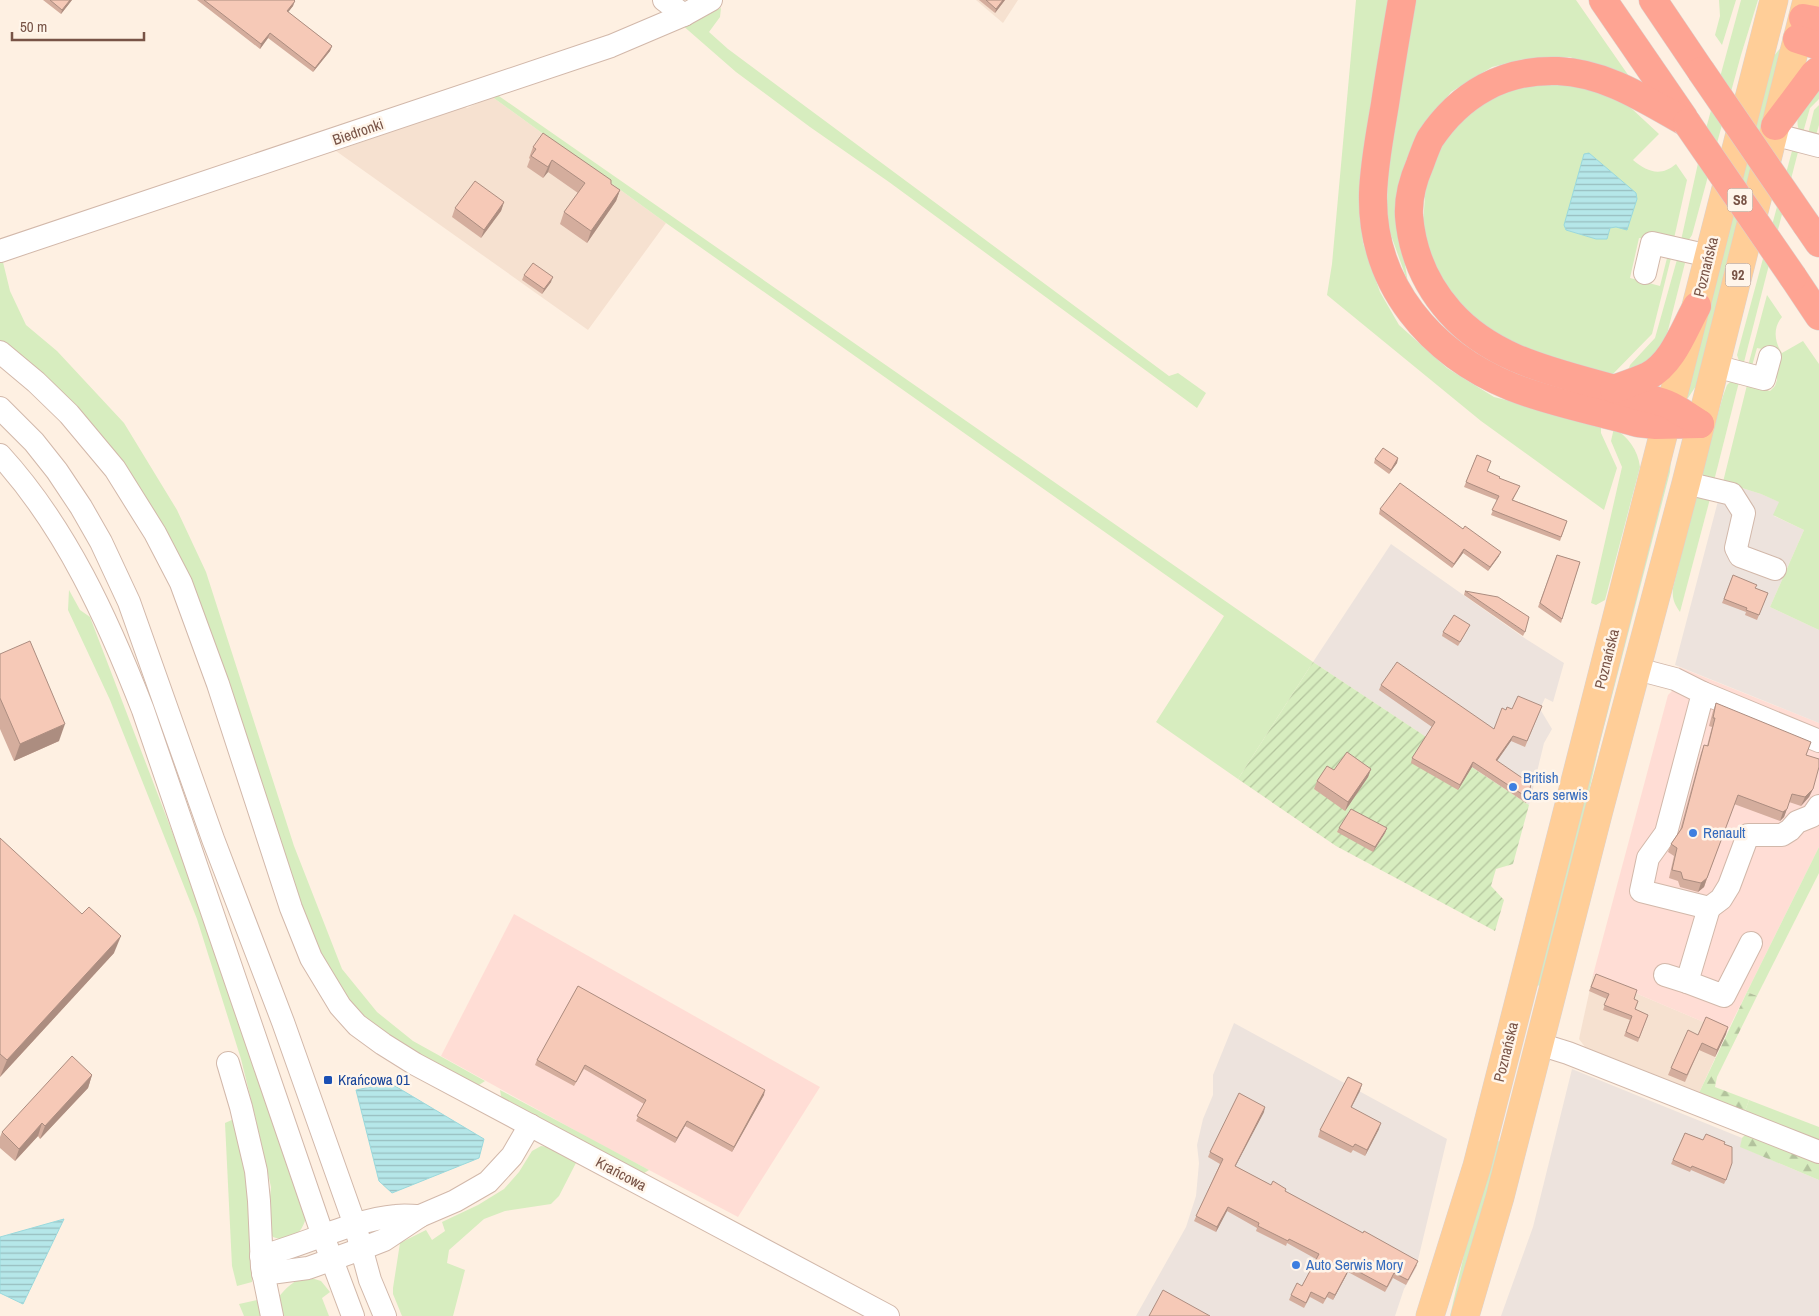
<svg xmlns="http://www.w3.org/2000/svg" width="1819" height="1316" font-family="'Archivo Narrow',sans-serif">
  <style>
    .residential { fill: #f6e1d0 }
    .commercial { fill: #ffddd5 }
    .industrial { fill: #ede3dd }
    .grass { fill: #d7edbf; fill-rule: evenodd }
    .forest { fill: url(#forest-firs) }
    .garden { fill: url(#garden-furrows) }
    .water { fill: url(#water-rules); stroke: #9ad9dc }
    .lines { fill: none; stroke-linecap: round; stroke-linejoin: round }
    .minor-casing { stroke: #d2b8aa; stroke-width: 24 }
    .major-casing { stroke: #dcd2cf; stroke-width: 29 }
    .highway-casing { stroke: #dcd2cf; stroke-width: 29 }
    .minor { stroke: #fff; stroke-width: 22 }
    .major { stroke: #ffce98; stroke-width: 28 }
    .highway { stroke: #fea493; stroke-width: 28 }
    .highway-bridge-casing { stroke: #dcd2cf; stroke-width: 29; stroke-linecap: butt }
    .highway-bridge { stroke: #fea493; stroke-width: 28 }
    .wall { fill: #d4ad9d }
    .shaded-wall { fill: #ac8d80 }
    .building { fill: #f6c9b7; stroke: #ac8d80 }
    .shop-dot { fill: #3f7fe0; stroke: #fff5ea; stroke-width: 2 }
    .transit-dot { fill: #1a4fb4; stroke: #fff5ea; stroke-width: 2 }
    .labels { text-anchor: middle; stroke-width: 5; stroke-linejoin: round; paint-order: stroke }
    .shield { fill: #fff5ea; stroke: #a08477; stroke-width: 1 }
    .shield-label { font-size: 14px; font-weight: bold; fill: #785346 }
    .street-label { font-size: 15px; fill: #785346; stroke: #fff5ea }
    .shop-label { font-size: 15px; fill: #366cbe; stroke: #fff5ea; text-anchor: start }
    .transit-label { font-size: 15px; fill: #164399; stroke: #fff5ea; text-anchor: start }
  </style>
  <defs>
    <pattern id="forest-firs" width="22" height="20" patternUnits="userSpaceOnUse" patternTransform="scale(1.25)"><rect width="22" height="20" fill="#d7edbf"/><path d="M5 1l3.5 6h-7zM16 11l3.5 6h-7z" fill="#b3c39d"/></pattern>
    <pattern id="garden-furrows" width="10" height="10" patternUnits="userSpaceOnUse" patternTransform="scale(1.25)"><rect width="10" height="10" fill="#d7edbf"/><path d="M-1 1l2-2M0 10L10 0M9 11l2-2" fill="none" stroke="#b3c39d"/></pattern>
    <pattern id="water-rules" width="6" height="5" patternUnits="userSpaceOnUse" patternTransform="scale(1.25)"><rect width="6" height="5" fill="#b5e7e9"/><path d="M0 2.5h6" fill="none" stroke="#98bebf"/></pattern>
  </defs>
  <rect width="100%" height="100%" fill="#fef0e2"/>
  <g class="residential">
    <path d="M976,0h42l-15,23z"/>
    <path d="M491,96l175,127 -78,107 -252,-179 69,-24 54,-25 8,6 11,-5 4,-4z"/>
    <path d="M1593,975l134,57 -28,61 -114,-44v-2l-6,-8z"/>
  </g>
  <g class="commercial">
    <path d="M1679,667l140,56v124l-92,185 -134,-57 75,-280 4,-4z"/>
    <path d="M514,914l306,173 -82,130 -142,-75 -155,-86z"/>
  </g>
  <g class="industrial">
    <path d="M1723,482l38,12 19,8 -6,14 30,14 -34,77 49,23v93l-144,-58z"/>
    <path d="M1391,544l132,93 41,26 -11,39 -8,-4 -5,11 12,20 -8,14 -15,62 -216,-143z"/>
    <path d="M1234,1023l213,116 -31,129 -12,21 -9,27h-259l50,-89 10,-31 3,-33 -2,-18 6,-26 10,-24v-20z"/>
    <path d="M1572,1069l170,69 -1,9 78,33v136h-318l32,-89z"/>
  </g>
  <g class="grass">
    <path d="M1356,0h35l-31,208 3,35 17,49 19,33 48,43 47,29 107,27v9l16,35 -13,42 -123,-89 -154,-126 5,-31z"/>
    <path d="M1415,0h161l57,82 -63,-25 -46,2 -32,8 -41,25 -26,34 -25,108 8,49 -22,-62 3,-61z"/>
    <path d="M1719,0h17l-14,45 -7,-10 5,-19z"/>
    <path d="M1741,0h17l-17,55 -49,180 -6,9 -6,1 24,-109z"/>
    <path d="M721,8l-1,9 -11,15 19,17 441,327 9,-3 28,20 -9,15 -308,-226 -79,-55 -74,-55 -55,-48z"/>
    <path d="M1783,45l-85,338 -10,15h-3l88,-341z"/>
    <path d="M1819,79v20l-9,9 -8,28c-13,-20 5,-41 17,-57z"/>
    <path d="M1557,80l60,15 42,39 -26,26c14,12 28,17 43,4l11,16 -14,63 -34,-5 -9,40 30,8 7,-28 5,-4 -20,80 -43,44 -91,-29 -45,-26 -31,-37 -13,-29 -6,-32 3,-43 14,-42 30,-32 28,-16zM1637,199l-21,28 -6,1 -3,11h-11l-30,-9z"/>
    <path d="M496,94l817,568 -75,117 -82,-57 68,-106 -558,-393 -175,-127z"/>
    <path d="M1819,105v20l-3,10 -9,3 7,-28z"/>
    <path d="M1792,151l6,1 -55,214 -4,-5 -2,-6z"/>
    <path d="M1678,256l4,2 3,5 -20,79 -5,9 -34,27 4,-13 25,-27z"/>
    <path d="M2,258l8,33 16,34 31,26 67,72 53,87 29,62 88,274 48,123 35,43 36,29 72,40 -6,4 -8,-1c-50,-29 -105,-54 -137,-104 -12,-19 -20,-41 -29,-62l-117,-340 -188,-236v-82z"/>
    <path d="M1767,295l15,22c-9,10 -8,25 0,36l21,-12 16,23v266l-49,-23 34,-77 -31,-15 6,-13 -18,-8 -38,-12 24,-97 23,6 5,-5 2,-6 -5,-29 -15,-3 -5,18h-4z"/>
    <path d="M1735,377l5,1 -26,103 -11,-3 -2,-4 22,-78 4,-11z"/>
    <path d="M1614,428c14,9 24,22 26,39l-35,133 -9,5 -5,-2 31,-136 -11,-26z"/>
    <path d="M1671,459l-1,13 -72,278 -15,70 -39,166 -12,-1z"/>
    <path d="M1711,495l-31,117c-6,-8 -8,-14 -7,-24l21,-83 3,-8z"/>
    <path d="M69,590l11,20 10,7 86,225 131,372c-4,15 -7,19 -21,27l-13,-4 -6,-9 4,-41 -16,-71 -14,-57 -44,-140 -87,-219 -42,-90z"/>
    <path d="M1819,847v26l-62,123 -10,-4z"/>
    <path d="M500,1090l149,80 -8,5 -136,-73 -4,-6z"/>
    <path d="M1749,1100l70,27v16l-75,-29z"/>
    <path d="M234,1119l15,53 3,110 -15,4 -5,-20 -7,-143z"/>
    <path d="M1496,1140l6,3 -47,173h-5l23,-101z"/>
    <path d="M541,1146l14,2 23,11 -19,37 -8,8 -46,7 -21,8 -35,31 -2,13 18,7 -12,46h-51l-9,-22v-6l7,-45 26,-13 6,10 13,-9 -3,-9 36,-17 26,-16 15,-17 13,-21z"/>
    <path d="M308,1277l13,4 9,11 -8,6 7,18h-50l-2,-17c9,-11 17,-20 31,-22z"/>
    <path d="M257,1300l5,16h-18l-5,-12z"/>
  </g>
  <g class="forest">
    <path d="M1747,992l10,4 -40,81 -2,10 34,13 -5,14 -45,-21z"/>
    <path d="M1748,1132l71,28v20l-79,-33 2,-9z"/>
  </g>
  <path class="garden" d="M1313,662l216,143 -16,59 -17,5 -5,17 13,14 -9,31 -159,-85 -98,-67z"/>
  <g class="water">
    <path d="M1589,153l47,40 1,6 -10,31 -11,-3 -6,1 -3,11h-11l-30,-9 -2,-5 20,-71z"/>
    <path d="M390,1083l94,56 -5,19 -87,35 -13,-12 -23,-91z"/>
    <path d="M64,1219l-41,85 -23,-11v-56z"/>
  </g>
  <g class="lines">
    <g class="minor-casing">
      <g id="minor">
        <path d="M664,0l20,15"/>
        <path d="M1773,134l46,12"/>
        <path d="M0,251l611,-205 73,-31 27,-15"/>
        <path d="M1645,273l7,-30 57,13"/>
        <path d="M0,352l36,30 33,32 46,55 40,64 26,50 37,101 73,224 20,50 29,48 17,19 26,19 32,20 473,252"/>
        <path d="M1715,366l49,13 6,-22"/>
        <path d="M0,408l34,34 23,29 24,36 20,35 28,60 84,237 70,183 72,203 15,55 15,36"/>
        <path d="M0,455c66,72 108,165 143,255l180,526 30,80"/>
        <path d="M1686,483l46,11 12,19 -8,35 4,8 35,13"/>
        <path d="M1637,669l38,10 28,14 -37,140 -18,25 -7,33 68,17 12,-9 8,-13 19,-51h34l8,-5 7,-8 15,-6 7,-10"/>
        <path d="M1703,693l116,48"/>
        <path d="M1709,908l-22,74 37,14 27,-53"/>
        <path d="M1665,975l22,7"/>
        <path d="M1539,1044l29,9 251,99"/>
        <path d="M228,1063l13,44 15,64 3,30 3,66 10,49"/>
        <path d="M261,1256c44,-11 91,-36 135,-40 8,-1 16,0 24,0"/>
        <path d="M263,1274l45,-6 53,-19 23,-9 36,-24 35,-15 33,-19 24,-26 18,-31"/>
      </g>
    </g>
    <g class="major-casing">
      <g id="major">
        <path d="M1430,1316l47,-150 297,-1166"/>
        <path d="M1465,1316l35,-119 98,-383 88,-331 121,-483"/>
      </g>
    </g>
    <g class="highway-casing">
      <g id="highway">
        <path d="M1402,0c-6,35 -12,70 -17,104 -5,30 -11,60 -12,90 -2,91 58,160 139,193 40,16 85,24 126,36l18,2 44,-1"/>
        <path d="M1603,0l81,118"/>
        <path d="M1653,0l48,71"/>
        <path d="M1803,18l16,3"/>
        <path d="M1797,39l22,7"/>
        <path d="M1687,123c-41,-23 -81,-50 -129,-52 -54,-2 -98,23 -128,68 -4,8 -7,17 -10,25 -7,16 -12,34 -11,52 3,36 17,69 41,96 47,53 117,62 181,82 13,4 28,6 40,12 10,5 20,12 29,18"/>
        <path d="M1775,126l39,-52 5,-4"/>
        <path d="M1806,224l13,19"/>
        <path d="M1793,277l26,39"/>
        <path d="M1614,389c11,-4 23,-8 34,-13 25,-13 36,-47 49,-70"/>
      </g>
    </g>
    <use href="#minor" class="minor"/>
    <use href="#major" class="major"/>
    <use href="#highway" class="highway"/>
    <g class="highway-bridge-casing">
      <g id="highway-bridge">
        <path d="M1701,71l105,153"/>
        <path d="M1687,123l106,154"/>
      </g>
    </g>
    <use href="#highway-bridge" class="highway-bridge"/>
  </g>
  <g class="wall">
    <path d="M43,0h29l-11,14z"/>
    <path d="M197,0h97l-1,6 -5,6 44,34 -2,5 -17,21 -45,-34 -8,11z"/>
    <path d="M979,0h26l-10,13z"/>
    <path d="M533,147l78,37 9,6 -4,11 -29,42 -27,-19 4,-12 14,-19 -30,-21 -5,6 -16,-11 3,-8 -1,-1z"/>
    <path d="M504,202l-3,9 -20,27 -29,-21 3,-9z"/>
    <path d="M524,275l27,7 -9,12 -20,-14z"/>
    <path d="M1477,455l10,16 31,19 -5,10 54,21 -7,20 -69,-26 6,-15 -33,-13z"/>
    <path d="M1398,458l-1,5 -8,11 -15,-11 1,-4z"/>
    <path d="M1380,509l119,47 -11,15 -25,-18 -11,15 -73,-54z"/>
    <path d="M1557,555l23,7 -19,61 -23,-16z"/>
    <path d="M1733,575l22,13 13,5 -11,27 -12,-5 1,-3 -24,-9z"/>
    <path d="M1465,591l60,41 -2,4 -59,-41z"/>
    <path d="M1468,629l-10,17 -16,-10 1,-4z"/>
    <path d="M0,654l59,87 -45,20 -14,-32z"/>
    <path d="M1381,685l113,44 12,-19 36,-4 -17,41 -14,-6 -14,20 31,37 -2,5 -54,-36 -14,23 -47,-27 1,-5 20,-31 -53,-37z"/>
    <path d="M1716,703l90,52 7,34 -4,8 -8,9 -12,-4 -5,15 -4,4 -46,-17 -30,83 -6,5 -18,-5 -2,-6 -9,-3 5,-22 -6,-4 3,-8 9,-14 21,-77 3,-8 3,1 5,-19 -3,-1 4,-15z"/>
    <path d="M1371,769l-3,8 -23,34 -31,-22 3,-8 17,-11z"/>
    <path d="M1339,828h48l-2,5 -12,19 -36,-20z"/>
    <path d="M0,838l114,115 -114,124z"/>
    <path d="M1596,974l38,25 1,10 13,6 -10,27 -14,-6 6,-16 -27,-10 4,-11 -18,-8z"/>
    <path d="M578,986l186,109 -32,57 -47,-26 -10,17 -39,-22 8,-17 -60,-35 -10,17 -39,-21 2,-5z"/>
    <path d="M1726,1034l-11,23 -16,-7 -14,32 -17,-7 3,-7 27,-33z"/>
    <path d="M92,1075l-4,13 -48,51 -2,-3 -23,25 -15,-13v-11l2,-5z"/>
    <path d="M1362,1084l-11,23 28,22 -14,27 -12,-6 -2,3 -33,-16 2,-7z"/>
    <path d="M1264,1112l-29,54 36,19 14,6 132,74 -11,20 -13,-7 -8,14 -37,-20 -15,28 -6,-3 -4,7 -13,-7 -6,11 -15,-8 2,-5 11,-9 14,-27 -29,-16 -1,3 -30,-15 1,-3 -30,-17 -11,21 -22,-11 26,-57 -12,-7 2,-5z"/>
    <path d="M1685,1133l18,7 21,4 2,36 -2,4 -33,-14 -1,2 -19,-8z"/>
  </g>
  <g class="shaded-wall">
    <path d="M70,0h2l-11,14 1,-4z"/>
    <path d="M1003,0h2l-10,13 1,-4z"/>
    <path d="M295,1l-2,5 -8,10 2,-5z"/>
    <path d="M270,33l-2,5 -8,11 1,-5z"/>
    <path d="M332,46l-2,5 -17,21 2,-4z"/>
    <path d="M552,160l-4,12 -5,6 5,-11z"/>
    <path d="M620,190l-4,11 -29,42 4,-12z"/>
    <path d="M504,202l-3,9 -20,27 3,-8z"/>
    <path d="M553,277l-2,5 -9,12 2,-5z"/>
    <path d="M1398,458l-1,5 -8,11 2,-4z"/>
    <path d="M1464,549l-1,4 -11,15 2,-4z"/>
    <path d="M1501,552l-2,4 -11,15 2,-4z"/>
    <path d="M65,724l-6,17 -45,20 6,-17z"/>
    <path d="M1513,736l-2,5 -17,24 2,-5z"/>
    <path d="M1473,762l-1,5 -14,23 2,-5z"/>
    <path d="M1371,769l-3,8 -23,34 3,-9z"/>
    <path d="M1813,789l-4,8 -8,9 4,-9z"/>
    <path d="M1787,809l-3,8 -4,4 3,-9z"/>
    <path d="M1387,828l-2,5 -12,19 2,-5z"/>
    <path d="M1707,878l-3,9 -6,5 3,-9z"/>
    <path d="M121,936l-7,17 -114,124 7,-17z"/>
    <path d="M1728,1027l-2,7 -11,23 2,-7z"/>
    <path d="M92,1075l-4,13 -48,51 5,-13z"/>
    <path d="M1362,1084l-2,7 -12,23 3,-7z"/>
    <path d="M765,1090l-1,5 -32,57 2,-5z"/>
    <path d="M1265,1107l-1,5 -31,59 2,-5z"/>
    <path d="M687,1121l-2,5 -10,17 2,-5z"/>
    <path d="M42,1123l-4,13 -23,25 4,-12z"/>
    <path d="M1381,1123l-2,6 -14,27 2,-6z"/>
    <path d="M1228,1207l-1,4 -11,21 1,-5z"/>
    <path d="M1350,1267l-2,5 -15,28 2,-5z"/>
  </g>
  <g class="building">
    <path d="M50,0h20l-8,10z"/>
    <path d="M204,0h90l1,1 -8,10 45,35 -17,22 -45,-35 -9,11z"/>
    <path d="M986,0h17l-7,9z"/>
    <path d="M543,133l68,47v4l9,6 -29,41 -27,-19 21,-29 -33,-23 -4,7 -17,-11 5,-7 -3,-2z"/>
    <path d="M475,181l29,21 -20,28 -29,-22z"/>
    <path d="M533,263l20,14 -9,12 -20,-14z"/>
    <path d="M1383,448l15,10 -7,12 -16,-11z"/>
    <path d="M1477,455l14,6 -4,10 13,6 -1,1 21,8 -8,14 55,21 -6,16 -69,-27 7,-14 -33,-14z"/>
    <path d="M1400,483l63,46 2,-3 36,26 -11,15 -26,-18 -10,15 -74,-55z"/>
    <path d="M1557,555l23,7 -18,57 -22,-16z"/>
    <path d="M1733,575l24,10 -2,3 13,5 -9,22 -13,-5 1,-2 -23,-9z"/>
    <path d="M1465,591l33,6 31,20 -4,15z"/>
    <path d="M1454,615l16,10 -10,17 -17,-10z"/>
    <path d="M30,641l35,83 -45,20 -20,-46v-44z"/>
    <path d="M1397,662l97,67 8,-21 4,2 1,-3 5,2 6,-13 24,10 -15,35 -14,-5 -17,24 35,24 -3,14 -55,-36 -13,23 -48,-27 23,-36 -54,-37z"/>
    <path d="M1716,703l95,39 -5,13 13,4v8l-6,22 -8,8 -13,-3 -5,15 -4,3 -45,-17 -31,83 -6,5 -18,-4 -2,-7 -9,-2 5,-22 -6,-4 11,-16 22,-83 4,1 7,-28h-2z"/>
    <path d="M1347,752l24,17 -23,33 -31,-21 10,-15 7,4z"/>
    <path d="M1351,809l36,19 -12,19 -36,-19z"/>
    <path d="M0,838l82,76 7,-7 32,29 -114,124 -7,-6z"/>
    <path d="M1596,974l41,16 -3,9 4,2 -3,8 13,6 -9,23 -13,-6 6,-16 -28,-11 5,-11 -18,-7z"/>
    <path d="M578,986l187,104 -31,57 -47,-26 -10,17 -40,-22 9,-16 -61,-35 -9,17 -39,-22z"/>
    <path d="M1706,1017l22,10 -11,23 -15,-7 -15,32 -16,-7 17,-38 10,5z"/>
    <path d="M72,1056l20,19 -47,51 -3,-3 -23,26 -17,-17z"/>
    <path d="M1348,1077l14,7 -11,23 30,16 -14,27 -12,-6 -2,3 -33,-17z"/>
    <path d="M1239,1093l26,14 -30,59 36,19 2,-4 13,8 -1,2 78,42 1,-2 54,30 -10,19 -14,-7 -7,14 -37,-20 -15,28 -6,-3 -4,7 -14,-7 -5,11 -15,-8 6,-12 5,3 17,-32 -30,-15 -1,2 -30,-15 1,-3 -31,-16 -11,20 -21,-11 27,-57 -13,-7z"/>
    <path d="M1685,1133l18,7 3,-6 19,8 -1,2 8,3v16l-6,17 -34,-14 -1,2 -18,-8z"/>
    <path d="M1163,1290l47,26h-61z"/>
  </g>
  <g class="shop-dot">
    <circle cx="1513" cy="787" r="5"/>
    <circle cx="1693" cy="833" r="5"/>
    <circle cx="1296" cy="1265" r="5"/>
  </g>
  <rect class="transit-dot" x="323" y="1075" width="10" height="10" rx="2.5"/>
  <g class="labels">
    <g class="shield">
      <rect x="1727.5" y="188.5" width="25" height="23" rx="4"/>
      <rect x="1725.5" y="263.5" width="25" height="23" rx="4"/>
    </g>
    <g class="shield-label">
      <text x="1740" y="205">S8</text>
      <text x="1738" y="280">92</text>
    </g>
    <g class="street-label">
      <text transform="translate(358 132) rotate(-19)" y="5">Biedronki</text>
      <text transform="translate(1706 267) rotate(-76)" y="5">Poznańska</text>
      <text transform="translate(1607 659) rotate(-76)" y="5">Poznańska</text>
      <text transform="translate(1506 1052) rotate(-76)" y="5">Poznańska</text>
      <text transform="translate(621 1174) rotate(28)" y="5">Krańcowa</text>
    </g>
    <g class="shop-label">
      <text x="1523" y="783">British<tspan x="1523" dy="17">Cars serwis</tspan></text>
      <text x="1703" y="838">Renault</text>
      <text x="1306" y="1270">Auto Serwis Mory</text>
    </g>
    <g class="transit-label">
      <text x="338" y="1085">Krańcowa 01</text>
    </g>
  </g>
  <path d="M12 32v8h132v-8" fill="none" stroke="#785346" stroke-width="2.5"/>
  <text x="20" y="32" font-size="15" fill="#785346" stroke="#fff5ea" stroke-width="4" paint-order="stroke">50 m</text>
</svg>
